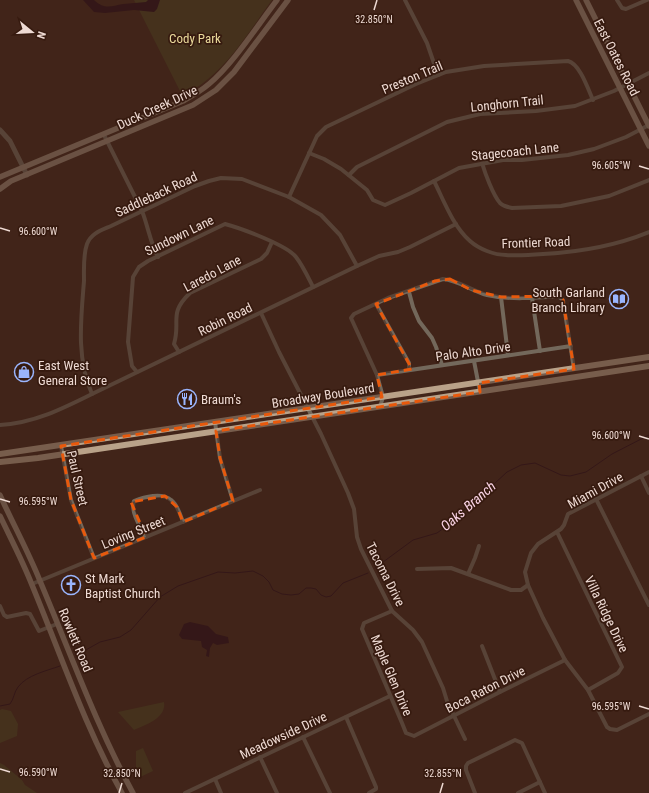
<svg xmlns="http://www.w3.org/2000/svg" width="649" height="793" font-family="'Roboto Condensed',sans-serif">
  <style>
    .green { fill: #494120 }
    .water { fill: #240817 }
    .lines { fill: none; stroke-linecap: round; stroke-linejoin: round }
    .stream { stroke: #240817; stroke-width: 1 }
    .minor { stroke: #73685b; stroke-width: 4 }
    .tertiary { stroke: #73685b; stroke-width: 5 }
    .secondary { stroke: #9b8875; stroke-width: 5.5 }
    .primary { stroke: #b9a289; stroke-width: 6 }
    .marked { fill: none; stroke: #e8590c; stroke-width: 3; stroke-dasharray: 8 5; stroke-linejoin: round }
    .ticks { fill: none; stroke: #eedad3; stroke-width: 1.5 }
    .labels { text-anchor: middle; stroke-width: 3.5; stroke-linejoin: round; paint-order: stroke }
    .park-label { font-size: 13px; fill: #eada9b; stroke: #361a0f }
    .street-label { font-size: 13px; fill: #eedad3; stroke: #361a0f }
    .poi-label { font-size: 13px; fill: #eedad3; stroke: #361a0f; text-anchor: start }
    .water-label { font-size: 14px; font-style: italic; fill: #f9d2e4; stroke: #361a0f }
    .ticks-label { font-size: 10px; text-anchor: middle; fill: #eedad3; stroke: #361a0f; stroke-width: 3.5; stroke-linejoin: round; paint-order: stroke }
  </style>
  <rect width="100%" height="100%" fill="#412419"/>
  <g class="green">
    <path d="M134,0h138c-20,27 -38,58 -64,79 -8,7 -17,12 -26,16z"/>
    <path d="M164,702c3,16 -19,23 -30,28l-16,-18z"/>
    <path d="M2,709l9,2 7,13 -1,12 -17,7v-33z"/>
    <path d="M143,748l10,23 -17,8v-28z"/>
    <path d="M0,763l4,2 18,15 3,5 12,8h-37z"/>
  </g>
  <g class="water">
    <path d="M83,0h11c11,10 17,6 29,4 8,-1 16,-1 23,-2l2,-2h12l-3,9 -3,3 -20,-2 -29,3 -11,-1z"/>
    <path d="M190,622l18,4 8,8 12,3 1,6 -12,2 -4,-2 -3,5 -1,9 -3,-1 1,-6 -5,-3 -1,-6 -19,-2 -3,-4 5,-11z"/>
  </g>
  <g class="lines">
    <g class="stream">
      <path d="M375,568l38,-28 24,-7 18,-13 27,-30 12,-6 13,-12 14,-7 14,-2 26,12 9,1 16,-4 26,-18 37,-19"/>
      <path d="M76,657l8,-6 16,-9 20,-5 11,-7 29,-33 18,-11 40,-14 17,1 18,-2 10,5 6,6 4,8 9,4 9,1 8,-1 7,-6h5l5,1 5,6 5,2 5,-1 12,-13 25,-10"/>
      <path d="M0,706l10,-2c4,-5 4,-12 8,-17 9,-12 28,-16 42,-21"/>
    </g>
    <g class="minor">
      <path d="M405,0l22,43 11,32"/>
      <path d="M617,0l5,8 4,1 21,-9"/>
      <path d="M104,135l38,76c6,15 8,31 16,46"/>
      <path d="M309,153l15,6 17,10 26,21 6,10 12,5 26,-12 48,-25 44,-8h19l46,-5 26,-6 32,-12 23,-12"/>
      <path d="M482,163c3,10 11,32 18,40 3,3 7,4 12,5l49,-2 48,-10 40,-16"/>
      <path d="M349,175l8,-8 90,-45 33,-8 56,-3 39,-5 39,-15 35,-18"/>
      <path d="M434,181c10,20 19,45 36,60 9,8 24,14 36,14 12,1 25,0 37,-1 36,-2 72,-8 106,-22"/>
      <path d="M289,197l28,-61 9,-9 90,-43 30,-12 38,-6 84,-5c12,3 20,28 25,39"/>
      <path d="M409,292l4,15 6,14 13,17 4,9 6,18"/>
      <path d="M501,297l7,58"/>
      <path d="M532,298l8,53"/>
      <path d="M376,304l33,59v7"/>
      <path d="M261,313l18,39 42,82 27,59 6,16 3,28 4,12 31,62 21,19 9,12 21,46 4,13 18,38"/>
      <path d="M179,352l-5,-8c7,-23 -6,-30 16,-51l71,-34 6,-6 5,-11"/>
      <path d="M474,361l6,31"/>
      <path d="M137,372l-5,-6 -4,-24 5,-65 6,-10 9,-6 77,-37c15,4 62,21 71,33 7,9 12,20 17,30"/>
      <path d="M377,375l194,-29"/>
      <path d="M92,394c-16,-36 -11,-75 -8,-113 0,-12 -1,-26 3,-37 4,-11 15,-14 24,-18l84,-40 14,-5 12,-3 21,1 47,18 32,18 19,20 17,31"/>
      <path d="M380,407l3,-10 -6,-22 -26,-57 3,-4 34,-16 55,-19c15,1 29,12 44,16 22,5 48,3 71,1l5,4 11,69"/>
      <path d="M215,422l5,36 13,43"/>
      <path d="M0,425c34,-2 62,-16 92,-31l265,-128 22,-10 19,-4 12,-5 46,-23"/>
      <path d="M61,446l10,54 23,58"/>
      <path d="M649,472l-81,42 -4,11 -3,4 -23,15 -7,9 -6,19 3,13 15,33 22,42 23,30 19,37 3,2 7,1 32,-16"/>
      <path d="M641,476l8,17"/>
      <path d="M596,499l53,106"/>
      <path d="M557,532l65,135 -4,6 -30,17"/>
      <path d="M146,537c-5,-9 -16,-25 -12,-36 10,-4 28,-9 37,-1 7,5 9,15 12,22"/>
      <path d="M417,569l34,-1 60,22h10l7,-5"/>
      <path d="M468,574l7,-16 4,-12"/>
      <path d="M32,584l228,-94"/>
      <path d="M0,606l4,9 3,2 19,-4 4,1 9,17 18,-7"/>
      <path d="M392,611l-28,12 -2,6 40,94 4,10 8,3 86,-44 65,-32"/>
      <path d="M482,646l18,46"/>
      <path d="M346,717l30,70v2l-7,4"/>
      <path d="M303,737l27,56"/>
      <path d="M260,757l17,36"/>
      <path d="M215,779l6,14"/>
      <path d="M185,793l205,-97"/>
      <path d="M475,793l-9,-23v-4l2,-3 47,-23 7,3 23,50"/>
      <path d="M518,793l22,-11"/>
    </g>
    <path class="tertiary" d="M0,130l10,11 17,34"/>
    <g class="secondary">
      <path d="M576,0l73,146"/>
      <path d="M586,0l63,126"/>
      <path d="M0,177l183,-76c9,-5 18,-10 26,-17 24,-20 48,-58 68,-84"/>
      <path d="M0,189l11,-8 182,-76 23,-15 18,-18 54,-72"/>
      <path d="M0,495c13,29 28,56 40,86 30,71 56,144 93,212"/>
      <path d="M0,516c11,23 23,46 32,69 29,70 53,142 90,208"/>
    </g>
    <g class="primary">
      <path d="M0,454l649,-97"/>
      <path d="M0,462l38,-4 611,-92"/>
    </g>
  </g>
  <path d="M0 0H649V793H0ZM450,279l21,11 30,7 57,-1 5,4 11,69 -95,14 1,9 -264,39 4,27 13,43 -50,21 -6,-15 -12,-11 -34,6 15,35 -52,21 -23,-58 -10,-54 321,-49 -5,-22 35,-6 -36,-65 59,-23z" fill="#412419" fill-opacity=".55" fill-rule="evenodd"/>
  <path class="marked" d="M450,279l21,11 30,7 57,-1 5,4 11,69 -95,14 1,9 -264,39 4,27 13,43 -50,21 -6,-15 -12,-11 -34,6 15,35 -52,21 -23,-58 -10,-54 321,-49 -5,-22 35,-6 -36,-65 59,-23z"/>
  <path class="ticks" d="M374,10l3,-10M639,166l10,3M0,228l10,3M639,436l10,3M0,499l10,3M639,706l10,3M0,769l10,3M119,793l3,-10M440,793l3,-10"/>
  <defs>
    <g id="library-ring" transform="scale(1)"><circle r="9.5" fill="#361a0f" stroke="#9ab5fd" stroke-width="1.5"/><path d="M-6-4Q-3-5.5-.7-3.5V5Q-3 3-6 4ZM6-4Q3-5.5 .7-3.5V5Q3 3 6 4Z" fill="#9ab5fd"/></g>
    <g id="shop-ring" transform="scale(1)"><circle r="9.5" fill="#361a0f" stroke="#9ab5fd" stroke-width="1.5"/><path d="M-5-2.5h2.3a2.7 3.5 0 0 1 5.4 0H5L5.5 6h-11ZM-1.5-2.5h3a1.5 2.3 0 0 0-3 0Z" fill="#9ab5fd"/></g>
    <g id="restaurant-ring" transform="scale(1)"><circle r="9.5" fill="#361a0f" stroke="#9ab5fd" stroke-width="1.5"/><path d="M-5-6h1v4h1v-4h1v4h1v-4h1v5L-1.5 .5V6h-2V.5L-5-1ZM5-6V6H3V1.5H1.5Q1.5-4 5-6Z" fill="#9ab5fd"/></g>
    <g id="church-ring" transform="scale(1)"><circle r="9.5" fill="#361a0f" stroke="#9ab5fd" stroke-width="1.5"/><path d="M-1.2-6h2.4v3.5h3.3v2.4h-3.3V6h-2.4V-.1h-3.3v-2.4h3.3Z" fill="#9ab5fd"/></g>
  </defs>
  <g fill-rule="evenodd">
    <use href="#library-ring" x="619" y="299"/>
    <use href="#shop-ring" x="24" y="372"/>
    <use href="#restaurant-ring" x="187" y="399"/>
    <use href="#church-ring" x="71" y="585"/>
  </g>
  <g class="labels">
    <g class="park-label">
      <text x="195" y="43">Cody Park</text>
    </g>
    <g class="street-label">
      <text transform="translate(617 57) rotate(63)" y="5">East Oates Road</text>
      <text transform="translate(412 77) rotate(-23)" y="5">Preston Trail</text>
      <text transform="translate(507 103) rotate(-6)" y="5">Longhorn Trail</text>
      <text transform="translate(157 107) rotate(-25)" y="5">Duck Creek Drive</text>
      <text transform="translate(515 151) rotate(-6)" y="5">Stagecoach Lane</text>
      <text transform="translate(156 194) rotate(-25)" y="5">Saddleback Road</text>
      <text transform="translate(179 235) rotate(-26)" y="5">Sundown Lane</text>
      <text transform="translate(536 242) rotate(-2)" y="5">Frontier Road</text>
      <text transform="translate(212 273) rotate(-28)" y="5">Laredo Lane</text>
      <text transform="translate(225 319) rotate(-26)" y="5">Robin Road</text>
      <text transform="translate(473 351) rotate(-8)" y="5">Palo Alto Drive</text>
      <text transform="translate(323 395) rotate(-9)" y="5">Broadway Boulevard</text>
      <text transform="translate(78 478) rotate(77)" y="5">Paul Street</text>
      <text transform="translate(595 490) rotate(-29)" y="5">Miami Drive</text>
      <text transform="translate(133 532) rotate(-22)" y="5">Loving Street</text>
      <text transform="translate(386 574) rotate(63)" y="5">Tacoma Drive</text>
      <text transform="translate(607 614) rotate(64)" y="5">Villa Ridge Drive</text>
      <text transform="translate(76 640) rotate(67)" y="5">Rowlett Road</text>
      <text transform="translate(392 675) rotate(67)" y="5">Maple Glen Drive</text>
      <text transform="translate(485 689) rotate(-27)" y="5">Boca Raton Drive</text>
      <text transform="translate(283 735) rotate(-25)" y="5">Meadowside Drive</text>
    </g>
    <g class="poi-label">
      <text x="605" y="297" text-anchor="end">South Garland<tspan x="605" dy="15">Branch Library</tspan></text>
      <text x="38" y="370">East West<tspan x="38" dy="15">General Store</tspan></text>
      <text x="201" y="404">Braum's</text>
      <text x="85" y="583">St Mark<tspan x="85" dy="15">Baptist Church</tspan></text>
    </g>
    <g class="water-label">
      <text transform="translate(468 506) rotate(-41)" y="5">Oaks Branch</text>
    </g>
  </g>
  <g class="ticks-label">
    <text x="374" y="23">32.850°N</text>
    <text x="611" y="169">96.605°W</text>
    <text x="38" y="235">96.600°W</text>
    <text x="611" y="439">96.600°W</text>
    <text x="38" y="505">96.595°W</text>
    <text x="611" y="710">96.595°W</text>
    <text x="38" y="776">96.590°W</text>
    <text x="122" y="777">32.850°N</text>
    <text x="443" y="777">32.855°N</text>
  </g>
  <g transform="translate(32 32) rotate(108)" stroke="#361a0f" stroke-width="3" paint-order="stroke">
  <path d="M0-3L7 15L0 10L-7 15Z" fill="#eedad3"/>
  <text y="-6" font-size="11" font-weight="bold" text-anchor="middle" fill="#eedad3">N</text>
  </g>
</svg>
